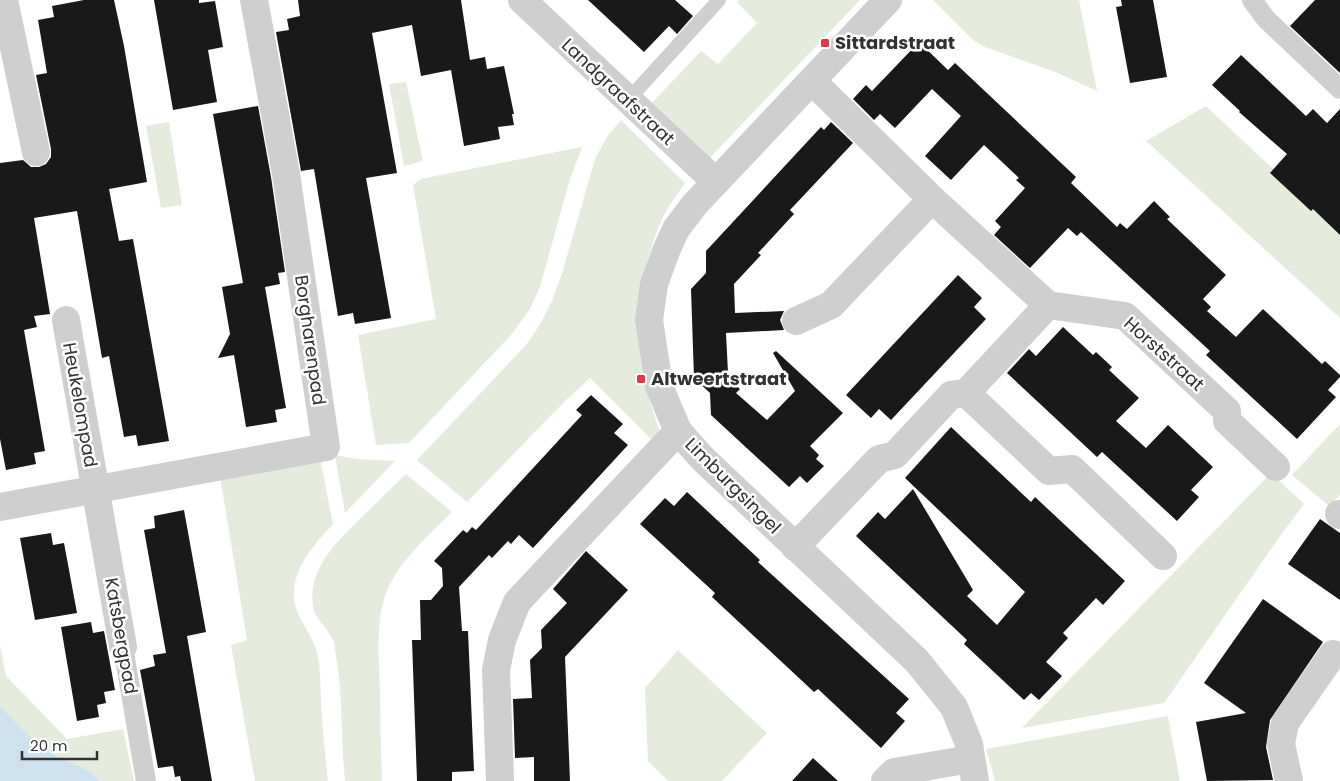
<svg xmlns="http://www.w3.org/2000/svg" width="1340" height="781" font-family="Poppins,sans-serif">
  <style>
    .green { fill: #e5ecde }
    .water { fill: #cee1ee }
    .building { fill: #191919 }
    .lines { fill: none; stroke-linecap: round; stroke-linejoin: round }
    .service { stroke: #cfcfcf; stroke-width: 14 }
    .pedestrian { stroke: #cfcfcf; stroke-width: 20 }
    .minor { stroke: #cfcfcf; stroke-width: 28 }
    .poi-dot { fill: #e83541; stroke: #fff; stroke-width: 2 }
    .labels { text-anchor: middle; stroke-width: 5; stroke-linejoin: round; paint-order: stroke }
    .poi-label { font-size: 18px; font-weight: bold; fill: #323232; stroke: #fff; text-anchor: start }
    .street-label { font-size: 18px; fill: #323232; stroke: #fff }
  </style>
  <rect width="100%" height="100%" fill="#fff"/>
  <g class="green">
    <path d="M739,0h121l-156,164 -57,-56 54,-57 17,13 39,-41 -20,-21z"/>
    <path d="M933,0h146l18,91 -42,-19 -70,-25 -11,-6z"/>
    <path d="M406,82l17,79 -19,5 -15,-82z"/>
    <path d="M1206,106l134,126v86l-194,-177z"/>
    <path d="M621,120l64,63c-7,10 -15,21 -21,32 -6,12 -11,27 -15,40 -20,63 -11,115 11,177l-8,8 -62,-62 -24,22 -99,102 -50,-42 109,-115 13,-19 13,-25 11,-31 32,-111 11,-21z"/>
    <path d="M169,122l13,83 -21,3 -15,-82z"/>
    <path d="M582,147l-12,32 -30,108 -10,22 -19,26 -102,108 -33,2 -18,-110 78,-16 -23,-134 8,-6 14,-3z"/>
    <path d="M1340,424v71l-11,11 -37,-31z"/>
    <path d="M335,455l22,4 38,2 -50,52z"/>
    <path d="M320,458l13,66c-23,25 -52,57 -33,94 8,14 18,29 19,45 2,14 1,28 2,42 2,25 4,51 7,76h-73l-24,-136 16,-5 -27,-164z"/>
    <path d="M1271,473l33,31 -24,32 -116,167 -142,25z"/>
    <path d="M406,474l46,38c-21,21 -49,46 -62,72 -16,32 -11,71 -10,106 0,30 1,61 2,91h-37c-4,-41 -2,-84 -9,-125 -1,-5 -1,-13 -4,-18 -6,-12 -17,-18 -19,-32 -6,-39 28,-68 52,-92 14,-13 27,-27 41,-40z"/>
    <path d="M0,645l6,31 61,63 56,-10 11,52h-34c-12,-14 -31,-18 -47,-27 -21,-12 -37,-32 -53,-48z"/>
    <path d="M678,650l89,83 -45,48h-54l-20,-20 -3,-73z"/>
    <path d="M1168,716l12,65h-185l-9,-32z"/>
  </g>
  <path class="water" d="M0,706c16,16 32,36 53,48 16,9 35,13 47,27h-100z"/>
  <g class="building">
    <path d="M84,0h30l10,46 23,136 -38,7 10,52 14,-2 36,202 -31,5 -2,-11 -12,2 -15,-81 -7,2 -25,-147 -43,7 16,96 -16,2 3,11 -13,3 21,121 -11,2 2,11 -30,6 -6,-31v-276l23,-3 8,7h8l7,-3 5,-7v-8l-15,-74 11,-2 -9,-53 16,-3 -2,-11z"/>
    <path d="M154,0h45v3l16,-2 8,46 -15,3 9,52 -44,8z"/>
    <path d="M298,0h163l9,60 15,-3 2,12 17,-3 10,48h-2l2,11 -16,2 2,12 -36,7 -13,-76 -30,6 -9,-51 -40,8 25,140 -31,5 25,140 -36,6 -2,-11 -15,3 -24,-147 -13,2 -25,-139 13,-2 -2,-11 13,-3z"/>
    <path d="M588,0h87l18,16 -16,18 -8,-8 -25,26z"/>
    <path d="M1121,0h32l14,77 -37,6 -14,-76 6,-1z"/>
    <path d="M1315,0h25v73l-50,-47z"/>
    <path d="M919,42l29,28 7,-7 121,114 -5,6 46,44 3,-4 7,6 27,-28 16,16 -3,2 59,56 -23,24 8,8 -4,4 29,26 27,-28 59,55 3,-3 15,14v2l-12,13 8,7 -39,42 -91,-84 4,-4 -129,-119 -4,4 -9,-8 -38,40 -36,-33 7,-8 -6,-6 30,-33 -9,-8 3,-2 -35,-33 -33,35 -26,-24 36,-40 -29,-27 -37,39 -15,-14 -6,6 -21,-21 13,-14 6,6z"/>
    <path d="M1241,55l65,61 7,-7 14,14 13,-14v126l-27,-26 -2,2 -41,-38 17,-19 -48,-42 1,-1 -28,-26z"/>
    <path d="M258,106l13,71 14,95 -7,1 2,11 -15,3 21,121 -11,2 2,12 -31,5 -12,-72 -16,3 12,-24 -8,-47 21,-4 -30,-169z"/>
    <path d="M831,122l22,21 -63,67 4,4 -36,39 3,2 -27,29 1,29 49,-2 -4,9 4,10 -58,3 2,40h5v10l7,6 -4,4 31,27 28,-29 -22,-38 3,-2 67,62 -33,33 9,9 -3,4 8,7 -17,17 -7,-7 -11,11 -78,-72 -1,-22 -16,-15 -3,-89 15,-16v-22l115,-124 3,3z"/>
    <path d="M958,275l24,23 -8,9 12,12 -95,101 -12,-11 -8,9 -25,-23z"/>
    <path d="M1063,327l30,28 3,-3 16,15 -3,3 30,28 -23,23 30,27 22,-23 45,42 -22,23 8,7 -22,24 -75,-69 -5,5 -90,-84 22,-24 7,7z"/>
    <path d="M591,395l32,29 -9,9 14,12 -95,103 -14,-13 -8,9 -3,-3 -16,17 -3,-3 -30,32 3,44h6l6,140 -22,1v9h-35l-5,-141h9l-1,-40h11l12,-14 -1,-18 -8,-7 29,-31 4,3 5,-6 4,3 106,-115 -6,-5z"/>
    <path d="M951,427l80,75 4,-5 90,84 -22,24 -7,-7 -33,35 5,5 -22,24 16,14 -23,24 -8,-7 -7,7 -60,-56 3,-4 -111,-104 22,-24 7,7 28,-30 60,101 -6,6 30,29 28,-33 -120,-114z"/>
    <path d="M687,492l73,68 -2,2 151,137 -13,14 9,8 -24,27 -63,-59 -4,3 -102,-95 3,-4 -75,-69 25,-26 9,8z"/>
    <path d="M184,510l22,122 -19,4 25,145h-31l-1,-5 -5,1 -2,-11 -15,2 -18,-98 15,-4 -2,-11 13,-2 -22,-123 11,-2 -1,-12z"/>
    <path d="M1320,519l20,14v67l-52,-36z"/>
    <path d="M51,533l2,12 11,-2 13,70 -42,7 -15,-82z"/>
    <path d="M586,551l42,39 -63,67 5,124h-36v-24l-19,1 -2,-59 19,-1 -2,-38 12,-12 -1,-18 26,-27 -14,-14z"/>
    <path d="M1263,599l60,43 -53,78 -4,27 7,33 -66,1 -11,-59 50,-9 -42,-30z"/>
    <path d="M91,622l2,11 11,-2 11,59 -11,2 2,11 -9,2 2,12 -22,4 -16,-94z"/>
    <path d="M813,758l25,23h-46z"/>
  </g>
  <g class="lines">
    <path class="service" d="M627,101l92,-101"/>
    <g class="pedestrian">
      <path d="M1252,0l14,19 74,70"/>
      <path d="M123,647l23,134"/>
    </g>
    <g class="minor">
      <path d="M4,0l32,152"/>
      <path d="M522,0l194,182"/>
      <path d="M888,0l-193,204 -19,25 -10,22 -12,33 -5,36 10,66 19,45 24,27 215,203 37,46 15,37 6,37"/>
      <path d="M812,81l120,118"/>
      <path d="M66,320l57,327"/>
      <path d="M796,321l35,-16 101,-106 116,106"/>
      <path d="M966,393l83,78 23,-2 91,87"/>
      <path d="M0,507l326,-60 -40,-273 -32,-174"/>
      <path d="M1339,514l1,1"/>
      <path d="M795,547l84,-88 16,-4 56,-60 15,-2 82,-88 77,11 102,95v10l49,46"/>
      <path d="M500,781l-4,-111 6,-30 15,-38 161,-171"/>
      <path d="M885,781l9,-9 77,-13"/>
      <path d="M1289,781l-8,-37 4,-21 48,-69"/>
    </g>
  </g>
  <g class="poi-dot">
    <rect x="820" y="38" width="10" height="10" rx="2.5"/>
    <rect x="636" y="374" width="10" height="10" rx="2.5"/>
  </g>
  <g class="labels">
    <g class="poi-label">
      <text x="835" y="49">Sittardstraat</text>
      <text x="651" y="385">Altweertstraat</text>
    </g>
    <g class="street-label">
      <text transform="translate(618 92) rotate(43)" y="6">Landgraafstraat</text>
      <text transform="translate(310 340) rotate(82)" y="6">Borgharenpad</text>
      <text transform="translate(1164 354) rotate(42)" y="6">Horststraat</text>
      <text transform="translate(80 405) rotate(80)" y="6">Heukelompad</text>
      <text transform="translate(733 486) rotate(45)" y="6">Limburgsingel</text>
      <text transform="translate(121 636) rotate(80)" y="6">Katsbergpad</text>
    </g>
  </g>
  <path d="M22 751v8h75v-8" fill="none" stroke="#323232" stroke-width="2.5"/>
  <text x="30" y="751" font-size="15" fill="#323232" stroke="#ffffff" stroke-width="4" paint-order="stroke">20 m</text>
</svg>
